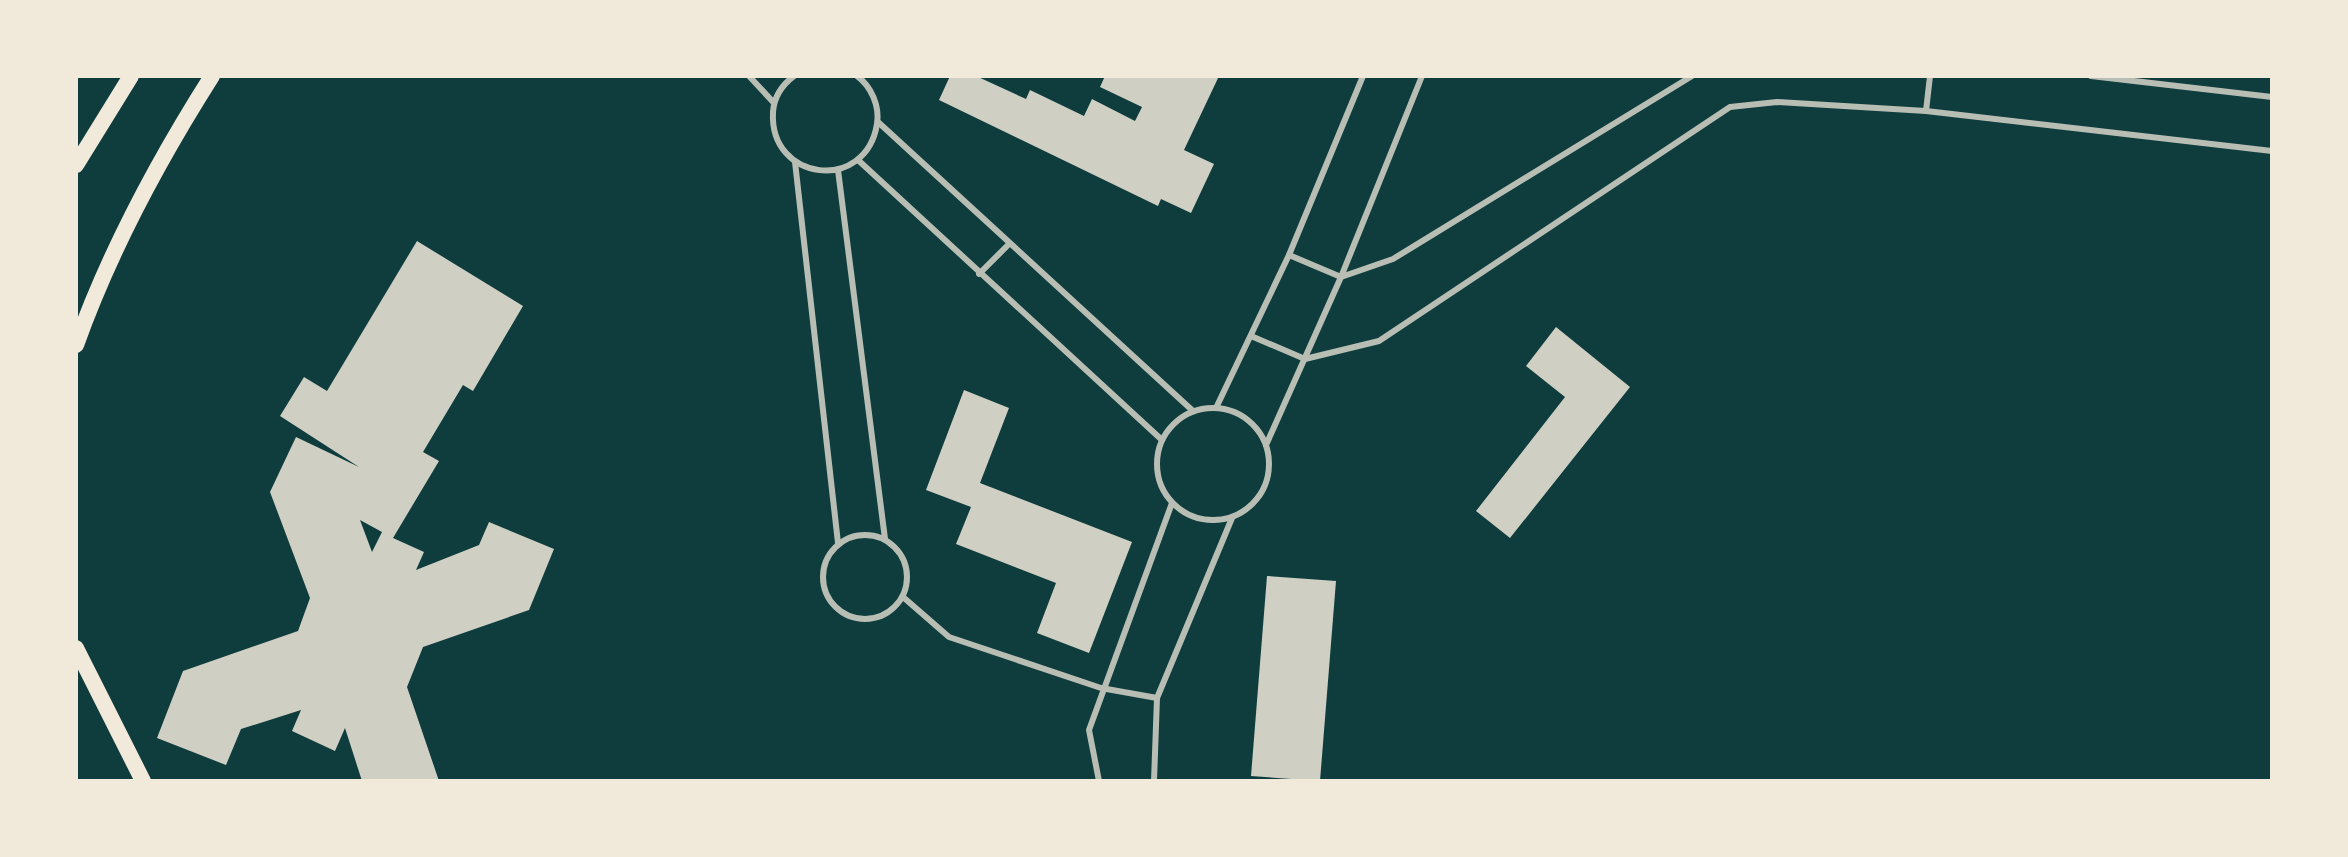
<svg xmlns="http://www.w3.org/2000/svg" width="2348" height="857" font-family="'Roboto Serif',serif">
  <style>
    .building { fill: #cfcfc3; fill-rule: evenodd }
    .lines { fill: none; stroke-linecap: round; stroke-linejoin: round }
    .service { stroke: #b8beb3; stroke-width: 6 }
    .secondary { stroke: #f1e9da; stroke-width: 16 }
  </style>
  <rect width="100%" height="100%" fill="#0f3d3e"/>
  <g class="building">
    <path d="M950,76h26l50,23 4,-9 54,26 8,-17 43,22 7,-14 -42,-20 5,-11h114l-35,74 30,14 -23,49 -30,-14 -3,7 -219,-106z"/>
    <path d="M417,241l106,65 -50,85 -10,-6 -40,67 16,9 -46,77 31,14 -8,18 63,-25 10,-23 65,27 -25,61 -106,37 -16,40 32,94h-77l-17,-53 -10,23 -43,-20 9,-21 -60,19 -15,36 -69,-27 26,-67 115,-40 12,-33 -40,-106 26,-55 63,30 -79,-51 24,-39 23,14zM360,520l22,12 -10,20z"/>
    <path d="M1556,327l74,60 -120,151 -34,-27 89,-114 -39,-31z"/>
    <path d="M964,390l45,18 -29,75 152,59 -43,111 -52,-20 19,-50 -100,-39 15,-37 -45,-17z"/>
    <path d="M1267,576l69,5 -16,200 -69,-5z"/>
  </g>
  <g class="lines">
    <g class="service">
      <path d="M749,76l25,27"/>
      <path d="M794,76c-12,9 -20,21 -21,36 -4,70 93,81 104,12 3,-18 -6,-38 -20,-48"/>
      <path d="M2091,76l181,21"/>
      <path d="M1926,111l4,-35"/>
      <path d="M878,122l315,289"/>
      <path d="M858,160l304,280"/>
      <path d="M795,162l43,381"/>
      <path d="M838,170l47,369"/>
      <path d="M1289,255l52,22 52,-18 299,-183"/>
      <path d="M979,274l30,-30"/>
      <path d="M1251,336l54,23 74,-18 351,-234 47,-5 149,9 346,40"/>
      <path d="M1216,408l73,-153 74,-179"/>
      <circle cx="1213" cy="464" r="56"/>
      <path d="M1266,445l75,-168 81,-201"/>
      <circle cx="865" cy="577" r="42"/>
      <path d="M903,597l46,40 152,51 56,10"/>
      <path d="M1099,781l-10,-51 83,-227"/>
      <path d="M1154,781l3,-83 75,-180"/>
    </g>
    <g class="secondary">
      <path d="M76,165l55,-89"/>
      <path d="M76,345c34,-95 82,-184 136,-269"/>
      <path d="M76,648l67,133"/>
    </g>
  </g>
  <rect width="2348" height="857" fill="none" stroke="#f1e9da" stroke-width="156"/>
</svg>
